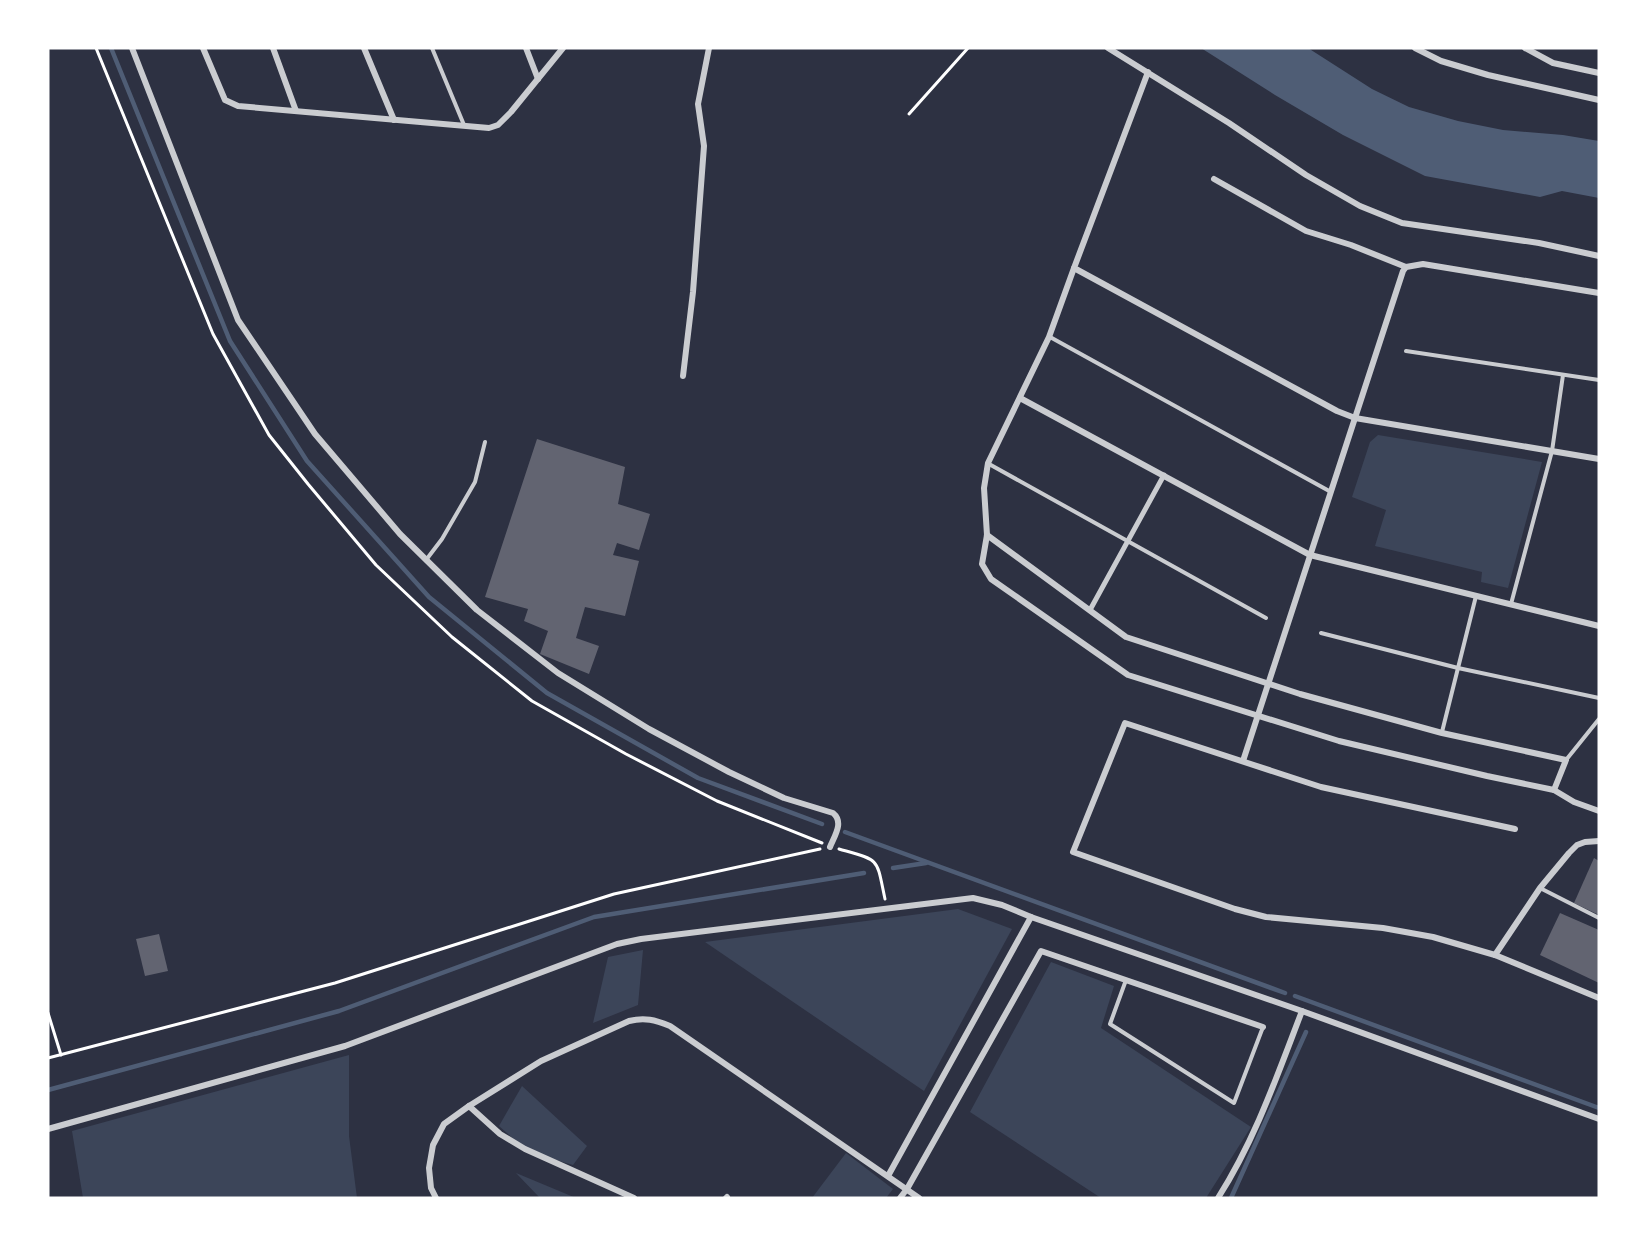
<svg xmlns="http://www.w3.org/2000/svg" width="1647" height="1246" font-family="Roboto,sans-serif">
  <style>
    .green { fill: #3c4559 }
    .water { fill: #4f5d75 }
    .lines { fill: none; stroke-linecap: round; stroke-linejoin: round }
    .stream { stroke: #4f5d75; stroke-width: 4.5 }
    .building { fill: #626471 }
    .path { stroke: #fff; stroke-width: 3 }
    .service { stroke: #caccd0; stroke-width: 4 }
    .pedestrian { stroke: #caccd0; stroke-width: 5 }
    .minor { stroke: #caccd0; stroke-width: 6 }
  </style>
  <rect width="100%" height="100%" fill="#2d3142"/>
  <g class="green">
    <path d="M1378,435l164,27 -34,126 -27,-6 1,-10 -107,-26 11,-36 -34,-13 18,-55z"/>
    <path d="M958,909l54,20 -88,162 -219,-149z"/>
    <path d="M643,950l-5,55 -45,18 15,-66z"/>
    <path d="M1051,962l63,24 -13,42 150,99 -45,71h-105l-131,-86z"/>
    <path d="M349,1055v81l8,62h-274l-11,-67z"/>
    <path d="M522,1086l65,60 -14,19 -45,-13 -29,-26z"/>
    <path d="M846,1153l47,36 -7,9h-74z"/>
    <path d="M516,1173l60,25h-36z"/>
  </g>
  <path class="water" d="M1201,48h107l64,41 37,18 49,14 45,9 60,5 36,6v57l-37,-7 -22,6 -115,-21 -82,-41 -68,-40z"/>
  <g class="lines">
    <g class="stream">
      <path d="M111,48l119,293 77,120 122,136 118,96 151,85 124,46"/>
      <path d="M845,832l440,161"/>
      <path d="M893,868l33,-5"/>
      <path d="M1295,996l304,112"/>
      <path d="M48,1090l291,-79 255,-94 270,-44"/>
      <path d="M1231,1198l75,-166"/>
    </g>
  </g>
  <g class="building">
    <path d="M537,439l88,28 -7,37 32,10 -11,36 -22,-7 -4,12 26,6 -14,55 -40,-9 -9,31 23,8 -10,28 -49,-20 8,-23 -24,-10 4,-12 -43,-12z"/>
    <path d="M1594,858l5,3v54l-25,-12z"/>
    <path d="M1560,913l39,17v53l-59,-28z"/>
    <path d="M159,934l9,37 -23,5 -9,-37z"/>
  </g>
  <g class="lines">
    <g class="path">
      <path d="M96,48l117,286 56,101 39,49 68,81 76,72 80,64 94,53 91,47 105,42"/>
      <path d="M909,114l59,-66"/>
      <path d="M839,849c42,12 37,8 46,50"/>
      <path d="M48,1013l13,42"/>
      <path d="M48,1058l287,-75 279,-89 206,-45"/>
    </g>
    <g class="service">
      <path d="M432,48l32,77"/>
      <path d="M1050,337l281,155"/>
      <path d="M1406,351l193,29"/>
      <path d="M989,464l277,154"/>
      <path d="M426,560l16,-21 33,-57 10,-40"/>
      <path d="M1511,604l41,-153 11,-76"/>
      <path d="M1321,633l137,35 141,30"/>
      <path d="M1442,732l34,-136"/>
      <path d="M1566,760l33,-41"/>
      <path d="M1540,888l59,30"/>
      <path d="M1126,980l-16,44 124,79 29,-76"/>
    </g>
    <path class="pedestrian" d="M1090,610l74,-135"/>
    <g class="minor">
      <path d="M132,48l106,272 77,114 85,100 77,76 81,63 91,56 80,43 55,26 49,15c11,9 2,22 -3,34"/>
      <path d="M203,48l22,52 13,6 251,22 9,-3 13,-13 52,-64"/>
      <path d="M273,48l23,63"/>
      <path d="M364,48l30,72"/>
      <path d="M526,48l12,31"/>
      <path d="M1108,48l121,75 77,52 54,31 42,17 137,20 60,13"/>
      <path d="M1415,48l26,13 47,14 111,25"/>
      <path d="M1525,48l28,15 46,10"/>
      <path d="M1148,72l-74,196 263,143 18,7 244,41"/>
      <path d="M1214,179l92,52 45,14 55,22"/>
      <path d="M1074,268l-25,69 -61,126 -4,25 3,47 -5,29 9,15 137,96 211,66 148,35 67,14 20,12 25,9"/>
      <path d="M683,376l10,-84 11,-146 -6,-42 11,-56"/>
      <path d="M1020,398l290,157 289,71"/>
      <path d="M987,535l139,102 174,57 142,39 124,27 -12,30"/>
      <path d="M1243,761l160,-490 3,-4 17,-3 176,29"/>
      <path d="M1515,829l-194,-42 -196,-64 -52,129 162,57 31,8 117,11 50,9 62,18 104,43"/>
      <path d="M1495,955l45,-67 29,-35 8,-8 8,-3 14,-1"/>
      <path d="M469,1106l31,28 25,15 109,49"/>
      <path d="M48,1129l297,-83 272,-102 24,-5 332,-41 29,7 29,12 271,94 297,108"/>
      <path d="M888,1176l143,-259"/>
      <path d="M436,1198l-5,-10 -2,-20 4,-23 11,-21 25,-18 72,-45 88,-40c16,-4 26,-1 41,5l249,172"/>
      <path d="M726,1198l1,-1"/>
      <path d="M900,1198l7,-9 134,-238 222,76"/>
      <path d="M1218,1198c37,-58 59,-122 84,-187"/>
    </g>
  </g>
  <rect width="1647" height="1246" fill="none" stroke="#ffffff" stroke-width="99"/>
</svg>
